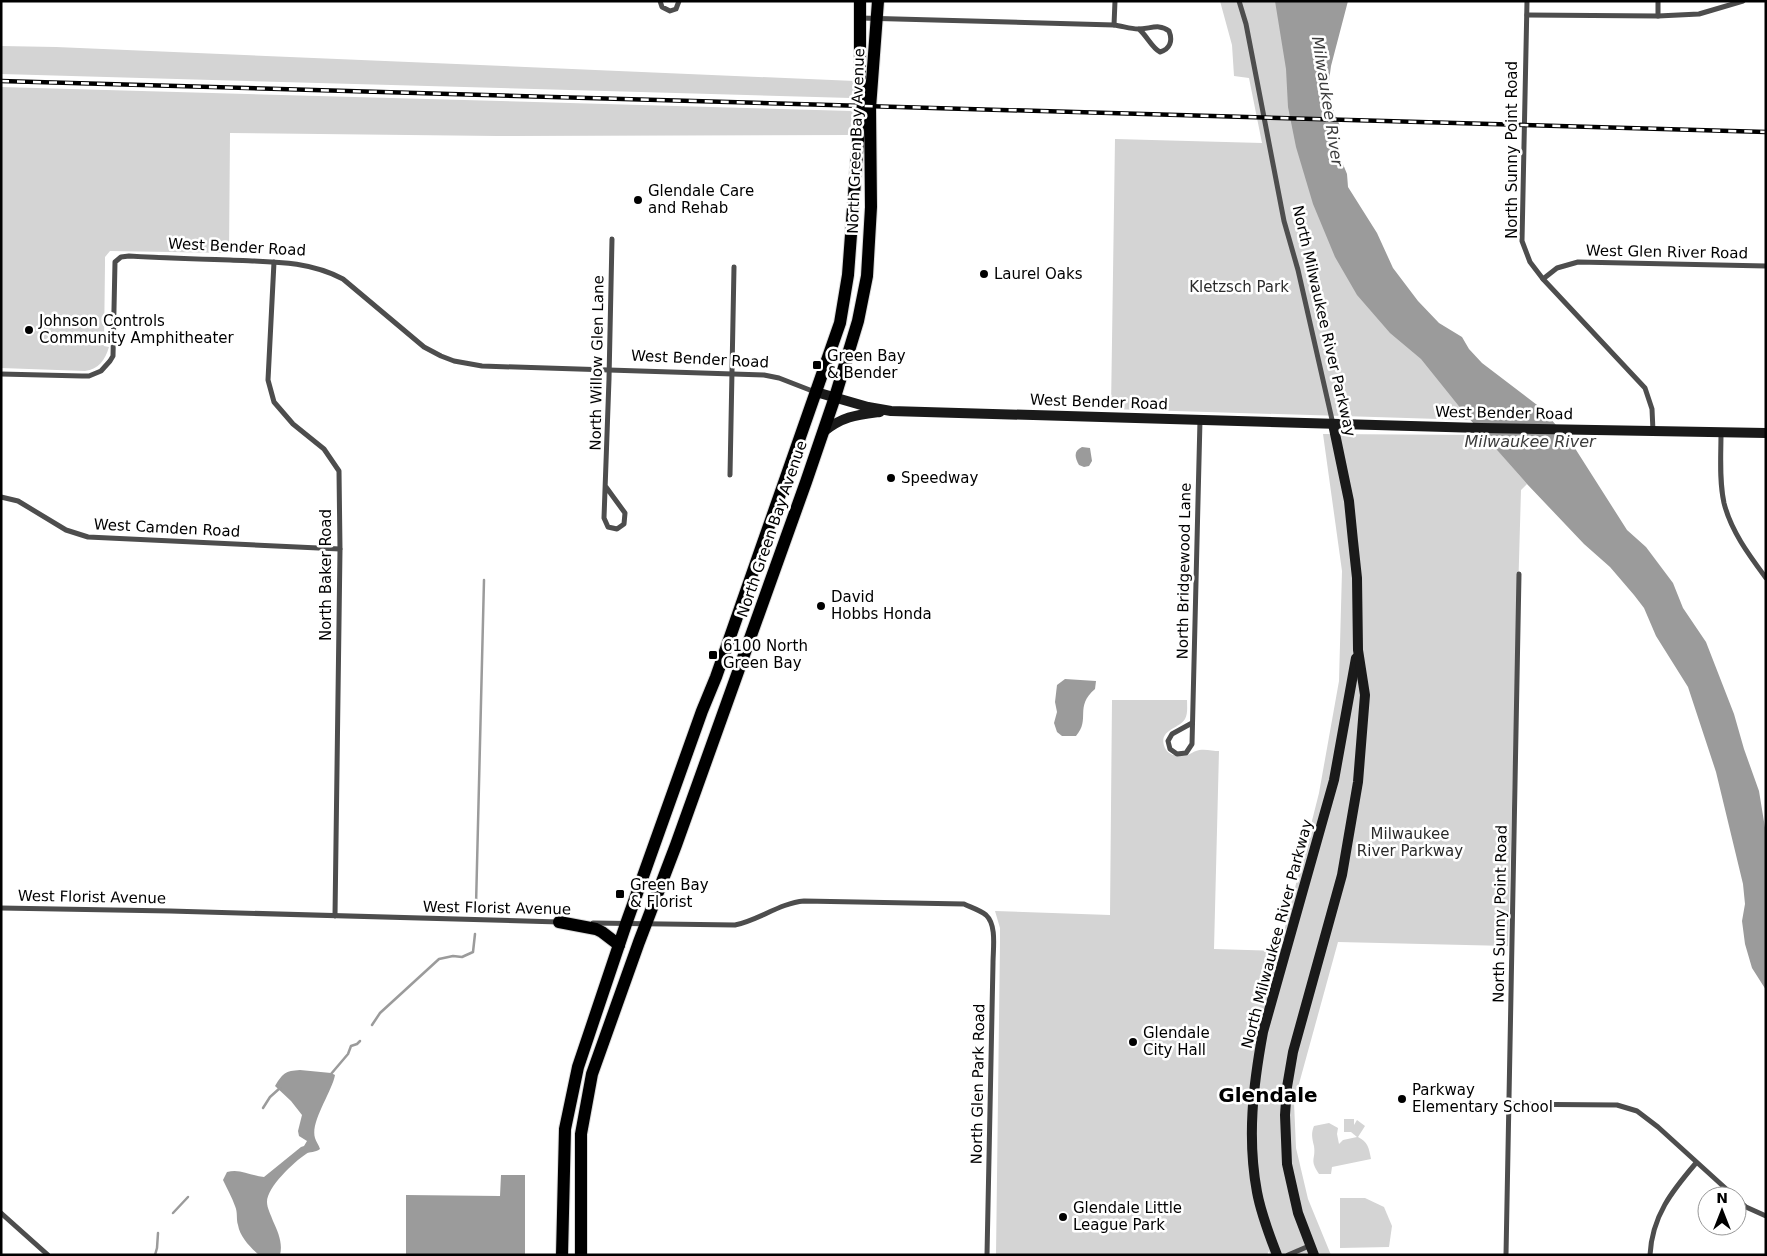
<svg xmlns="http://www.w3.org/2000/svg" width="1767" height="1256" font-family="'DejaVu Sans',sans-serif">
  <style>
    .green { fill: #d4d4d4 }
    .water { fill: #9b9b9b }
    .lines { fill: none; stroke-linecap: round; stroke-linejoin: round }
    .stream { stroke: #9b9b9b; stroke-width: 2.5 }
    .primary-casing { stroke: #dbdbdb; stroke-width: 14 }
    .street { stroke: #4d4d4d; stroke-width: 5 }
    .secondary { stroke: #1a1a1a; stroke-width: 10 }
    .primary { stroke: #000; stroke-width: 12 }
    .rail-casing { stroke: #000; stroke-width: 4.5 }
    .rail { stroke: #fff; stroke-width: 2.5; stroke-dasharray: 8; stroke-linecap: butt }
    .poi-dot { fill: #000; stroke: #fff; stroke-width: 2 }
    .labels { text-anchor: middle; stroke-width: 5; stroke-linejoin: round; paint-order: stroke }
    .street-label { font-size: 15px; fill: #000; stroke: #fff }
    .poi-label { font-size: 15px; fill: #000; stroke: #fff; text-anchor: start }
    .park-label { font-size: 15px; fill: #2b2b2b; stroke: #fff }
    .water-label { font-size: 16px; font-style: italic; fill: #3c3c3c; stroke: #fff }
    .district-label { font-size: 20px; font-weight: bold; fill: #000; stroke: #fff }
  </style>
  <rect width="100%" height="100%" fill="#fff"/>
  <g class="green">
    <path d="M1220,1h100l-1,151 147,263 5,5 -360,-11 4,-270 147,4 -13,-65 -15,-2 -2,-31z"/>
    <path d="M1,46l55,1 799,34 -4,17 -850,-24z"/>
    <path d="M1,87l852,24 -2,24 -354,1 -267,-3 -1,120 -119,-2 -5,6v7l-1,82 5,1c-4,13 -10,22 -24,24l-84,-3z"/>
    <path d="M1323,434l161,1 43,49 -6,6 -13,456 -170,-4 -44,160 2,46 12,51 23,56h-61l-1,-4 -2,4h-271l4,-314v-13l-5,-17 115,4 2,-215h75c0,6 1,14 -2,19 -6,10 -28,11 -20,29 3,7 11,8 17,8 7,0 8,-3 14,-5 6,-3 17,0 23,0l-5,198 65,2 40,-158 20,-112 3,-110z"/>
    <path d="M1344,1119h10v6l3,-5 8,6 -7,11c10,5 11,11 13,22l-39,8 -1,7h-12c-10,-15 -3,-14 -5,-28 -2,-8 -3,-13 0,-20l15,-3 9,5 -1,6 2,10 4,-4 14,-3 -6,-5h-7z"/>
    <path d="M1340,1198h25l19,9 8,19 -3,21 -49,1z"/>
  </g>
  <g class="water">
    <path d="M1275,1h73l-17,65 -3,22 3,17 9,21 -4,21 11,27 1,13 29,46 16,35 25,33 21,22 23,14 7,12 13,14 59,45 30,34 56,88 19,17 27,36 10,25 23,34 28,72 10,35 15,42 7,43v156l-14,-22 -7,-24 -3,-23 3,-17 -2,-20 -27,-112 -28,-85 -32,-51 -12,-28 -10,-13 -24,-28 -26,-23 -57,-60 -61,-69 -45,-56 -31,-26 -33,-38 -22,-38 -22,-53 -17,-57 -8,-40 -2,-38z"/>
    <path d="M1082,447l8,1 2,13 -3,5 -5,1 -5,-2c-4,-7 -6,-14 3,-18z"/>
    <path d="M1065,679l31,2 -1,8c-21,18 -4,30 -19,47h-14l-5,-4 -3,-9 3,-11 -2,-10 2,-17z"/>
    <path d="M300,1070l31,3 4,2c-3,17 -25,47 -20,63 1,4 4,7 5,11 -5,4 -10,2 -14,5 -12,8 -39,33 -39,48 0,6 4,13 6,19 5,11 10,22 7,34h-21c-9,-8 -19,-18 -21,-30 -2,-6 0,-12 -3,-19 -3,-9 -8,-17 -12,-26l4,-8c13,-4 24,4 37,5l37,-30 3,-1 3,-5 -8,-5 -1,-5 4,-16 -11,-14 -16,-15c8,-13 10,-15 25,-16z"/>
    <path d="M501,1175h24v80h-119v-60l94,1z"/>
  </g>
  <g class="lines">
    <g class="stream">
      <path d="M476,906l8,-326"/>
      <path d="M372,1025l8,-12 59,-54 14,-3 9,1 11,-5 2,-18"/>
      <path d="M331,1074l17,-20 3,-8 6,-2 3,-3"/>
      <path d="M263,1108l7,-11 10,-9"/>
      <path d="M173,1213l15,-16"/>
      <path d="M155,1255l2,-7 1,-15"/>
    </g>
    <g class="primary-casing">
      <g id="primary">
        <path d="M559,922l37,7 6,3 17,13"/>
        <path d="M562,1255l3,-126 13,-62 48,-143 76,-213 14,-34 124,-354 8,-48 12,-161v-113"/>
        <path d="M581,1255v-121l11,-60 47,-132 37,-97 130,-363 29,-85 23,-76 9,-45 4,-69 -1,-99 8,-107"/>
      </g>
    </g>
    <g class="street">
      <path d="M660,1l2,6 8,4 6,-2 3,-8"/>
      <path d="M1239,1l7,23 38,197 14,49 35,154"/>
      <path d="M1527,1l-5,240 8,21 13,17 102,109 7,21 1,22"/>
      <path d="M1527,15l131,1 41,-2 44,-13"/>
      <path d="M1658,16v-15"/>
      <path d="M860,18l254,7c8,1 17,4 24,4 12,0 21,-6 31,2 4,10 1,18 -9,21 -8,-4 -13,-16 -21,-23"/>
      <path d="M1114,25l1,-24"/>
      <path d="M274,262l-6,118 6,22 19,22 31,25 15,22 1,78 -5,367"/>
      <path d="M1543,279l14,-11 21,-6 188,4"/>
      <path d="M1,374l81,2h7l12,-5 9,-10 3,-5 2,-94 6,-5 8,-1c34,2 67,3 101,4 40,2 77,0 113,19l81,68 17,9 13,5 28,5 282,9 15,3 36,14"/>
      <path d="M1721,433c0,23 -2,47 3,70 7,28 25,52 42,75"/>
      <path d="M730,475l4,-208"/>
      <path d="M606,487l19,26 -1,11 -7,5 -9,-2 -4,-9 5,-139 3,-140"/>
      <path d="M1,497l17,4 48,29 22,7 252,12"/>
      <path d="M1192,723l-20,11 -4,7 2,8 7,5 9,-1 6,-9 8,-324"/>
      <path d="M1,908l169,3 389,11"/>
      <path d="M593,923l142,2c24,-5 45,-22 69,-24l160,3c6,3 16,6 22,11 11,10 7,34 7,48l-6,292"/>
      <path d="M1509,1104l108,1 20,6 21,16 76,69"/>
      <path d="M1737,1199l9,8 20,9"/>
      <path d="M1,1213l47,42"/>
      <path d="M1288,1255l21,-9"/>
      <path d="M1506,1255l13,-681"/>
      <path d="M1650,1255c2,-39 22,-64 46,-92"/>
    </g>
    <g class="secondary">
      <path d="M816,392l52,15 23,4 590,17 285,5"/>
      <path d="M823,432c20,-16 33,-17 57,-20"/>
      <path d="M1277,1255c-8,-21 -16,-41 -20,-63 -10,-54 -4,-106 6,-160l71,-252 22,-122"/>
      <path d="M1314,1255l-16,-42 -11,-49 -2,-49 2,-28 6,-35 49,-177 16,-93 7,-87 -7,-45 -1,-72 -4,-37 -4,-40 -16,-77"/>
    </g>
    <use href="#primary" class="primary"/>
    <g class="rail-casing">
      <path id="rail" d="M1,81l1765,51"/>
    </g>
    <use href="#rail" class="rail"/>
  </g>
  <g class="poi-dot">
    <circle cx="638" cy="200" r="5"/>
    <circle cx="984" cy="274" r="5"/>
    <circle cx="29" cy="330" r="5"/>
    <rect x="812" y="360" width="10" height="10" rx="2.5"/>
    <circle cx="891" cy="478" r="5"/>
    <circle cx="821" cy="606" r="5"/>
    <rect x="708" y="650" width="10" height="10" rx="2.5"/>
    <rect x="615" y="889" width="10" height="10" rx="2.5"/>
    <circle cx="1133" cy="1042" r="5"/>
    <circle cx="1402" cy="1099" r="5"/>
    <circle cx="1063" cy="1217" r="5"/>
  </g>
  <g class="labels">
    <g class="street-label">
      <text transform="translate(856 141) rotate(-88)" y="5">North Green Bay Avenue</text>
      <text transform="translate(1512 150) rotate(-90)" y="5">North Sunny Point Road</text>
      <text transform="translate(237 247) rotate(3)" y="5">West Bender Road</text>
      <text transform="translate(1667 252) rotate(1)" y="5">West Glen River Road</text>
      <text transform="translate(1324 321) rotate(77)" y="5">North Milwaukee River Parkway</text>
      <text transform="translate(700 359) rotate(3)" y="5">West Bender Road</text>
      <text transform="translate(597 363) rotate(-89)" y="5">North Willow Glen Lane</text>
      <text transform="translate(1099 402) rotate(2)" y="5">West Bender Road</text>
      <text transform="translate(1504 413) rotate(1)" y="5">West Bender Road</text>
      <text transform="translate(167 528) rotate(3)" y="5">West Camden Road</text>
      <text transform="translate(772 529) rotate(-71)" y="5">North Green Bay Avenue</text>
      <text transform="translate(1184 571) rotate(-89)" y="5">North Bridgewood Lane</text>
      <text transform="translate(326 575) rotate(-90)" y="5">North Baker Road</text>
      <text transform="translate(92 897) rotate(1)" y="5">West Florist Avenue</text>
      <text transform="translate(497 908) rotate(1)" y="5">West Florist Avenue</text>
      <text transform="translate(1500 914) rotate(-89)" y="5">North Sunny Point Road</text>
      <text transform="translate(1277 934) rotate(-75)" y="5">North Milwaukee River Parkway</text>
      <text transform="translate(978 1084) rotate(-89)" y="5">North Glen Park Road</text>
    </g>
    <g class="poi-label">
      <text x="648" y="196">Glendale Care<tspan x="648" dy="17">and Rehab</tspan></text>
      <text x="994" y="279">Laurel Oaks</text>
      <text x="39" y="326">Johnson Controls<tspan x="39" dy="17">Community Amphitheater</tspan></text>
      <text x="827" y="361">Green Bay<tspan x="827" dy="17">&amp; Bender</tspan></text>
      <text x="901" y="483">Speedway</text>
      <text x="831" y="602">David<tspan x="831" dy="17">Hobbs Honda</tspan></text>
      <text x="723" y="651">6100 North<tspan x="723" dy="17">Green Bay</tspan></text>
      <text x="630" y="890">Green Bay<tspan x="630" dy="17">&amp; Florist</tspan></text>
      <text x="1143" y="1038">Glendale<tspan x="1143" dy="17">City Hall</tspan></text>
      <text x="1412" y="1095">Parkway<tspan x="1412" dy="17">Elementary School</tspan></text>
      <text x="1073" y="1213">Glendale Little<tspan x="1073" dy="17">League Park</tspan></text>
    </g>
    <g class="park-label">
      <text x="1239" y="292">Kletzsch Park</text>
      <text x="1410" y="839">Milwaukee<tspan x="1410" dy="17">River Parkway</tspan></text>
    </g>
    <g class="water-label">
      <text transform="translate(1328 101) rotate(81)" y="6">Milwaukee River</text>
      <text x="1530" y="447">Milwaukee River</text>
    </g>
    <g class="district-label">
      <text x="1268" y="1102">Glendale</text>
    </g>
  </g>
  <rect width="1767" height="1256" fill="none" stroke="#000000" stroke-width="5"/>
  <g transform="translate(1722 1211)"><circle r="24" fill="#ffffff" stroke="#999999"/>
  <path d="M0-4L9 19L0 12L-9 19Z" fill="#000000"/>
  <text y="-8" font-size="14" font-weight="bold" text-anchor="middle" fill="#000000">N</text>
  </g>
</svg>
